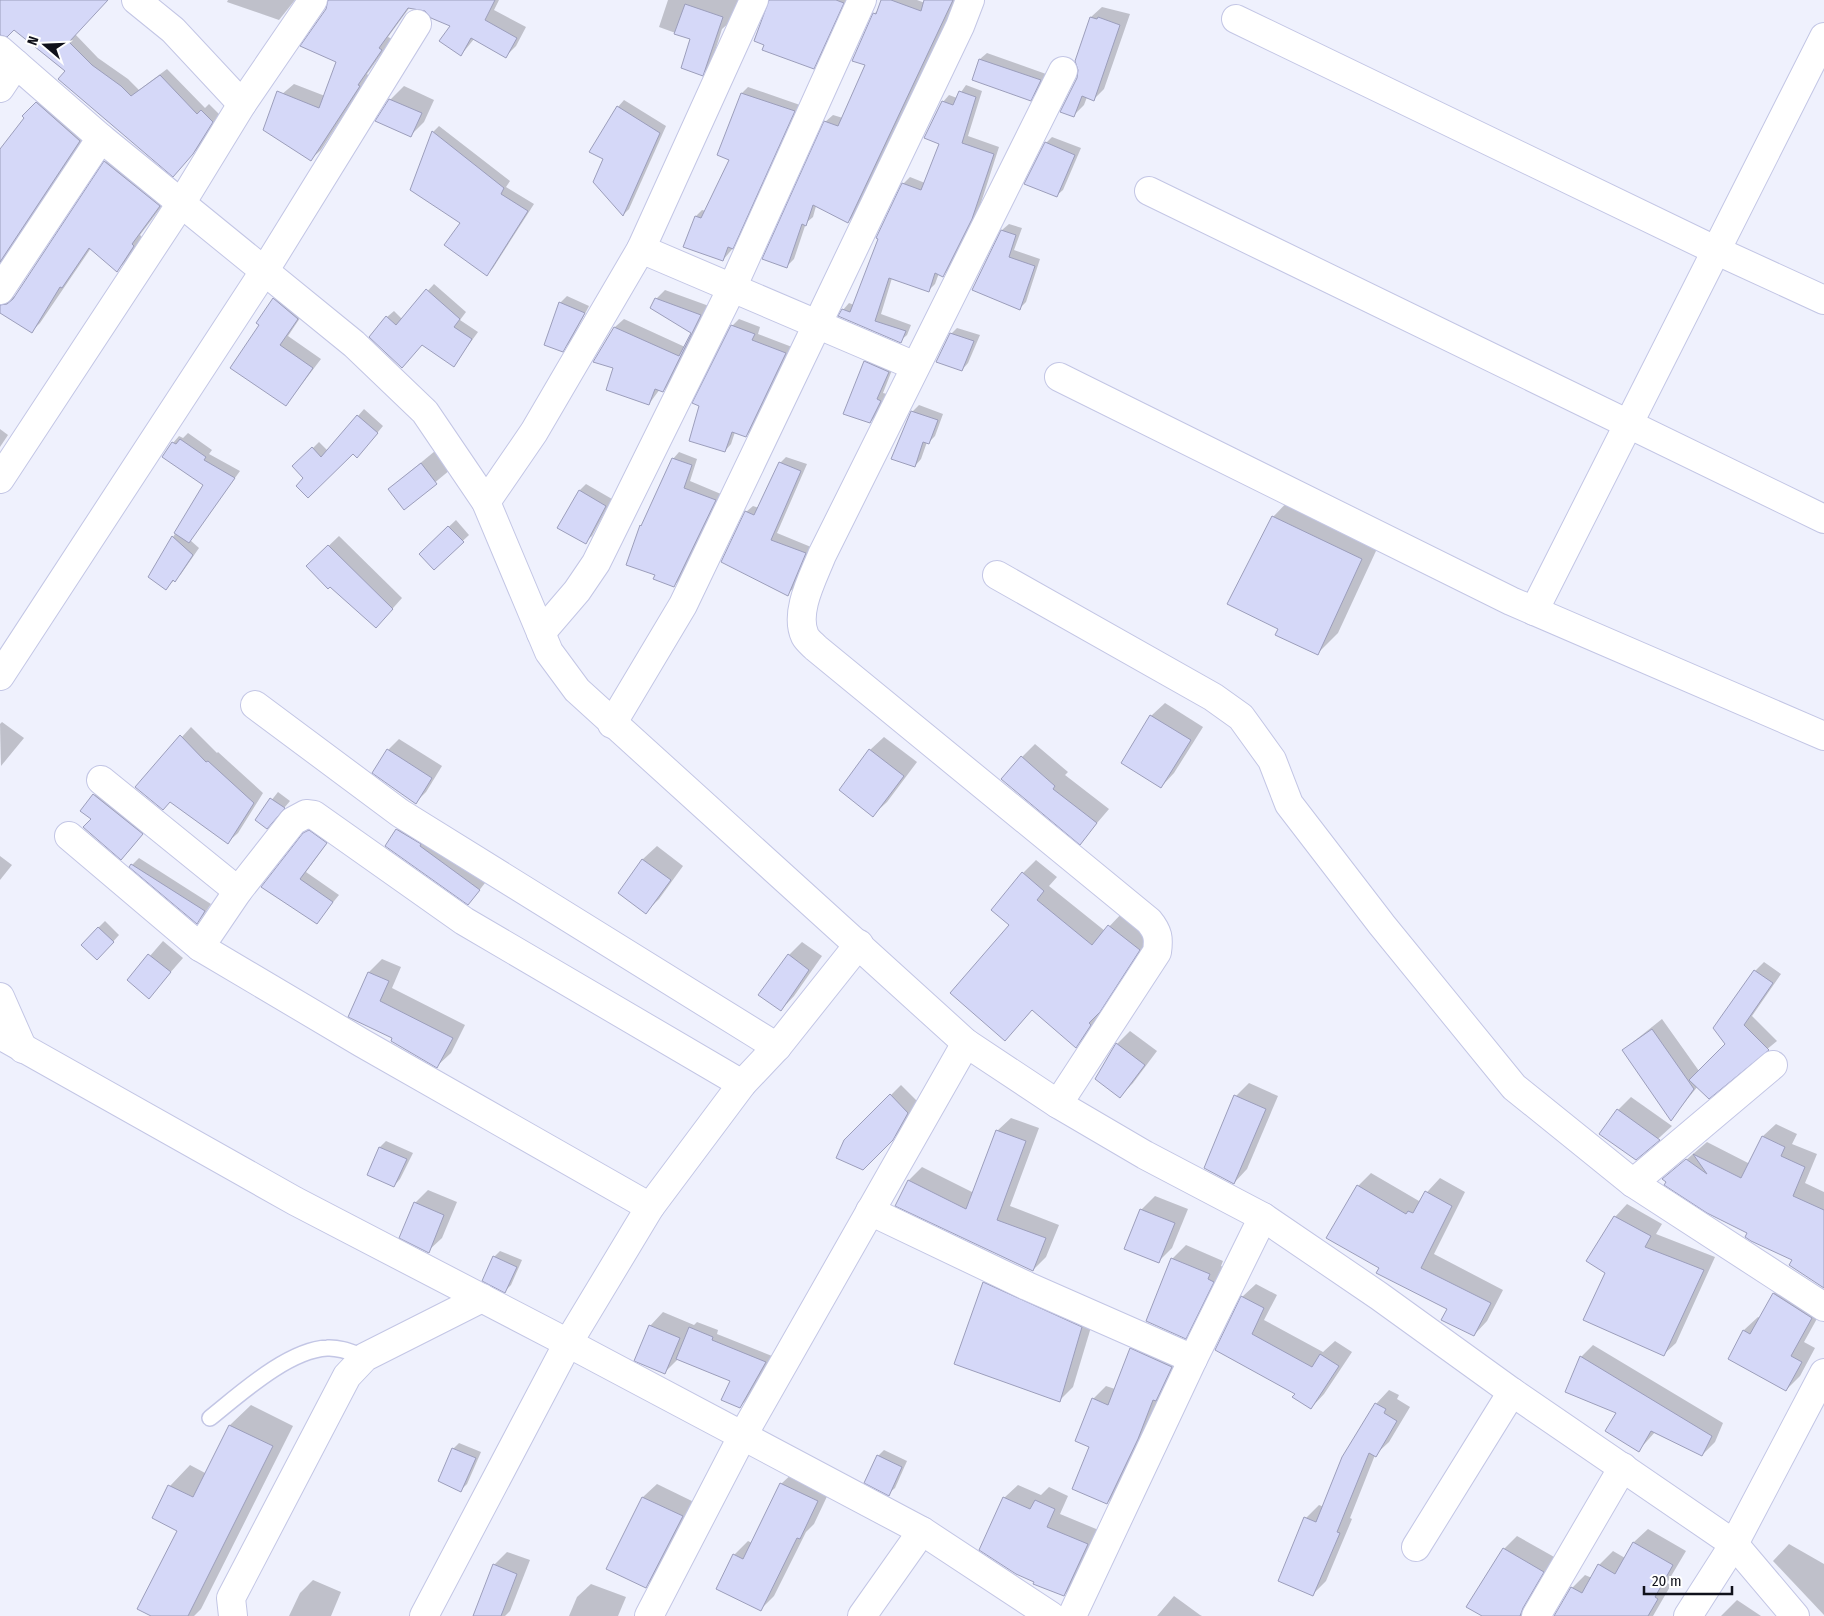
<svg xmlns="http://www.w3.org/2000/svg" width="1824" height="1616" font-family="'Fira Sans Condensed',sans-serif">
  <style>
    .shadow { fill: #0003 }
    .building { fill: #d5d8f8; stroke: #9c9ebb }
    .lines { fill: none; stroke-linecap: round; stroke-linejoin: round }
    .service-casing { stroke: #c3c6e5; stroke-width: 18 }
    .minor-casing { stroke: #c3c6e5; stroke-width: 30 }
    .service { stroke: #fff; stroke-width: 15 }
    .minor { stroke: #fff; stroke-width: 28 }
  </style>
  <rect width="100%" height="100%" fill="#eff1fd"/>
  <g class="shadow">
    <path d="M0,0h106l-31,34 23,24 30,21 11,11 28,-21 38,39 4,-4 10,10 -19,32 -20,22 -166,-140 -14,-5z"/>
    <path d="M228,0h67l-16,20 -52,-18z"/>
    <path d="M346,0h153l-5,10 32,17 -10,19 -10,10 -32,-17 -13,16 -9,-30 -27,-16 -15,-2 -22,30 4,2 -25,35 2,2 -48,74 -11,10 -35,-60 19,-16 31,12 12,-34z"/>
    <path d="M668,0h72l-10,22 -8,7 -12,38 -8,7 -10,-35 -33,-12z"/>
    <path d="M770,0h78l-27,60 -7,7 -60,-27z"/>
    <path d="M883,0h34l8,3 1,-3h31l-102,215 -7,7 -32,-16 -3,11 -7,6 -12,36 -7,7 38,-144 8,-7 10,3 23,-53 8,-51 6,-6z"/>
    <path d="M1102,7l28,7 -26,75 -10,10 -7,-2 -3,8 -10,10 4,-37 13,-61z"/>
    <path d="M987,53l59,21 -9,19 -7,6 -57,-20 7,-20z"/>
    <path d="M966,85l16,6 -14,45 31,11 -21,65 -29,57 -6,6 -4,-2 -4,11 -7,7 -36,-13 -11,36 30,11 -4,10 -7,6 -57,-31 6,-7 5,2 49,-121 7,-7 15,6 15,-40 3,-41 6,-7 8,3z"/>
    <path d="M404,86l30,14 -10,22 -13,13 -21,-35z"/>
    <path d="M748,87l52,18 -61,136 -16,19 -39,-13 12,-31 6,-6 4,1 25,-52 11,-66z"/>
    <path d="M45,94l43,38 -88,132v-113l26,-34 -2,-1z"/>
    <path d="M624,100l42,26 -37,83 -6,6 -18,-57 13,-51z"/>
    <path d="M439,126l71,55 -4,6 28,17 -41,64 -6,6 -26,-52 -28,-90z"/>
    <path d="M1052,137l29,11 -18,42 -7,6 -10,-53z"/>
    <path d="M114,154l54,44 -28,37 2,2 -17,25 -8,9 -26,-23 -51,75 -8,8 -32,-19v-17l9,3 7,-2 89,-134z"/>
    <path d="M1009,224l13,4 -8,22 26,9 -14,43 -6,6 -47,-19 29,-59z"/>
    <path d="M434,284l32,28 -6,8 18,12 -24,33 -31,-22 -15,17 -21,-43 7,-6 8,8z"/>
    <path d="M283,290l23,19 -18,27 33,23 -35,46 -25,-81 13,-25z"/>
    <path d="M665,290l44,16 -37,76 -9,9 -3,-2 -11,15 -34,-36 -20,-7 20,-34 9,-8 61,28 8,-15 -41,-24 4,-9z"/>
    <path d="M567,296l22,10 -20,38 -7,6 -17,-6 16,-42z"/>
    <path d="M739,319l21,8 -2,7 34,13 -40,83 -6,6 -11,-4 -4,12 -6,7 7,-125z"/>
    <path d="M957,328l23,7 -12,28 -6,7 -11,-36z"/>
    <path d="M872,356l22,9 -11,28 4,1 -11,22 -6,6 -5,-60z"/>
    <path d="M919,405l24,9 -8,22 -6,6h-2l-6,17 -6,7 -3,-54z"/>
    <path d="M364,409l19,17 -20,24 -10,3 -48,25 -7,-15 21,-21 9,9z"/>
    <path d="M0,429l8,6 -8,12z"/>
    <path d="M188,433l24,17 -3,4 31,17 -50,69 9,8 -18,26 -15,14 7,-51 32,-53 -32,-41 6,-7 4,2z"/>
    <path d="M435,451l15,19 -46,38 -15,-19z"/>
    <path d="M679,452l18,7 -7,22 31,13 -40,85 -7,6 -18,-11 -15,-48 4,-4 28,-63z"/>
    <path d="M786,457l21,7 -30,69 34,14 -17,41 -7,6 -19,-8 1,-3 -23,-71 7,-6 6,2 21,-45z"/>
    <path d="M586,484l26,15 -20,37 -7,6 -26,-14 21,-38z"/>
    <path d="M1293,496l89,42 -44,95 -20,20 -38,-25 -7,-111z"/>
    <path d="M456,520l13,15 -35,33 -14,-14z"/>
    <path d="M339,536l63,62 -16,18 -68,-60z"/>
    <path d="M1165,703l38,24 -29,46 -13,14 -10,-71z"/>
    <path d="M2,722l22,16 -23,28 -1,-42z"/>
    <path d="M191,727l26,26 1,-1 45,41 -25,40 -10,9 -58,-41 -33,-14z"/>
    <path d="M884,737l33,25 -30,40 -14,13 -3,-65z"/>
    <path d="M399,739l43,27 -16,26 -11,11 -27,-53z"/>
    <path d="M1035,744l33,28 -3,3 44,34 -29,34 -58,-86z"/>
    <path d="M100,788l48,39 -20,25 -46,-42z"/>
    <path d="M278,792l12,9 -17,20 -17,-1z"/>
    <path d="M404,824l81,59 -11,14 -77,-67z"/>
    <path d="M311,827l21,9 -26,36 33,23 -22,27 -54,-35z"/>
    <path d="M657,846l26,20 -24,33 -13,13 -27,-19 24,-34z"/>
    <path d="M0,856l12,9 -12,15z"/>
    <path d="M139,858l72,46 -8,12 -6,6 -66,-56z"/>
    <path d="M1036,860l21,17 -8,9 56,45 18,-19 29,24 -39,61 -11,12 2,2 -15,22 -13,13 -43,-37 -28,31 5,-115 13,-52z"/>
    <path d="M105,921l14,14 -15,17 -6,-24z"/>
    <path d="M163,941l20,17 -34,39 -20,-17z"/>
    <path d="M802,942l20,14 -28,40 -13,14 8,-55z"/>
    <path d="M382,959l19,8 -9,21 73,37 -14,28 -14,13 -43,-28 -44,-22 19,-44z"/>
    <path d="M1764,962l17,12 -29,42 25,25 -68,56 -11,-11 -27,33 -48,-69 39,-31 37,52 27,-27 -11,-16 40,-57z"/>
    <path d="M1130,1031l27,20 -24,32 -13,14 -3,-53z"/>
    <path d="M1249,1083l29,13 -31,73 -13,14 2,-87z"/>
    <path d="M901,1085l17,17 -15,27 -41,40 -17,-28z"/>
    <path d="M1631,1097l41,29 -36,33 -18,-49z"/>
    <path d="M1011,1118l28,10 -29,78 49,19 -13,32 -13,13 -137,-65 13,-25 13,-13 52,26 23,-62z"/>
    <path d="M1776,1124l21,10 -5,10 25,10 -12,29 19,9v95l-31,-28 -129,-80 43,-37 43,22 13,-28z"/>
    <path d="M386,1141l27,12 -13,26 -6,7 -26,-12 12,-27z"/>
    <path d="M1371,1173l48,28 21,-23 25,14 -31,62 69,36 -16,31 -13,14 -25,-27 -69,-40 -22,-82z"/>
    <path d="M428,1190l29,12 -15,36 -14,13 -13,-48z"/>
    <path d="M1155,1196l33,13 -16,39 -14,14 -17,-52z"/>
    <path d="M1627,1204l35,20 -6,10 59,23 -39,86 -13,12 -56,-83 8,-55z"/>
    <path d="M1186,1245l37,16 -2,5 5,2 -27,56 -14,13 -38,-17 26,-62z"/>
    <path d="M500,1251l22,9 -11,25 -6,6 -11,-34z"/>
    <path d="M997,1269l98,45 -22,73 -14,14 -75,-118z"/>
    <path d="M1788,1280l36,26 -20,36 11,6 -15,28 -14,14 -57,-31 15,-29 14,-13 2,1 14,-25z"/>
    <path d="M1256,1284l21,11 -13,25 59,32 12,-11 17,11 -28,42 -13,14 -15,-15 -79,-44 25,-52z"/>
    <path d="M663,1312l31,13 3,-3 21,8 -1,4 55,22 -26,44 -6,7 -9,-27 -53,-21 -13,13 -15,-46z"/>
    <path d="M1145,1336l40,17 -64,136 -14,14 -16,-57 2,-47 13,-13 9,3 16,-40z"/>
    <path d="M1593,1345l130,78 -8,19 -13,13 -47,-23 -16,18 -58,-93z"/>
    <path d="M1389,1390l10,5 -2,4 13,8 -21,35 -14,13 -25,63 2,1 -26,62 -13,13 -7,-76 13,-13 5,2 52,-103z"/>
    <path d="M251,1405l42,21 -92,183 -7,7h-41l26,-86 -25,-13 16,-31 20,-21 17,9 23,-49z"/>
    <path d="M459,1443l22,9 -14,32 -6,6 -8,-41z"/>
    <path d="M884,1450l23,11 -12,27 -7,6 -10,-38z"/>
    <path d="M795,1471l36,17 -17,36 -8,8 -32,64 -13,13 -43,-21 16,-33 14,-14 4,2 29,-59z"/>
    <path d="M657,1484l39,19 -37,70 -13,13 -38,-18 35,-71z"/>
    <path d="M1018,1485l23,10 8,-8 19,9 -8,18 41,17 -24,50 -13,14 -60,-97z"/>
    <path d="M1648,1529l38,22 -19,32 4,2 -18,31h-98l17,-28 13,-13 7,3 7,-13 14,-14 12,7 9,-16z"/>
    <path d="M1517,1536l39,22 -14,58h-57l19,-67z"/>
    <path d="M1789,1544l35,20v51l-51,-54z"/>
    <path d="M507,1552l23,8 -20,51 -5,5h-29l18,-51z"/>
    <path d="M313,1580l28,12 -10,24h-42l11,-23z"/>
    <path d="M591,1584l35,13 -8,19h-49l8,-19z"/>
    <path d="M1174,1596l26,19 2,1h-45z"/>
    <path d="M1737,1600l24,16h-40z"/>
  </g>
  <g class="building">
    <path d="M0,0h108l-39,42 23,23 29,21 10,10 29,-21 37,39 4,-4 12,12 -20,32 -20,23 -115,-98 7,-8 -51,-41 -7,7 -7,-2z"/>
    <path d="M328,0h167l-10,20 32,18 -11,20 -35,-20 -10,18 -22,-15 11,-15 -19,-8 -6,-7 -17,-3 -29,40 3,2 -24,35 2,1 -49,75 -48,-31 14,-39 42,17 17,-46 -36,-16 26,-37z"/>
    <path d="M769,0h67l8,3 -30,66 -52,-19 2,-5 -10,-4z"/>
    <path d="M881,0h10l30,11 3,-11h29l-105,223 -35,-18 -7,21 -4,-2 -15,44 -25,-9 62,-138 14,5 27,-61 -13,-4 21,-48 3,1z"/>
    <path d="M685,4l38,13 -20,59 -22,-8 9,-29 -16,-5z"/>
    <path d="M1090,17l7,2 1,-2 22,8 -26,76 -12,-5 -8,21 -14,-5 17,-34 1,-8 -3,-9z"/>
    <path d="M979,59l62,21 -10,21 -59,-21z"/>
    <path d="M959,91l17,6 -14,46 32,11 -22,65 -29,58 -8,-4 -6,19 -40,-14 -14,43 31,10 -5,12 -63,-27 4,-7 8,3 28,-73 -2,-1 26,-55 19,7 18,-46 -15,-6 18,-37 11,4z"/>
    <path d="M741,93l54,18 -62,138 -5,-2 -5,14 -40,-14 12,-31 6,2 28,-58 -12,-5z"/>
    <path d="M389,99l33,14 -11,24 -36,-16z"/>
    <path d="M36,102l44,39 -80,121v-113l24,-31 -2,-2z"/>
    <path d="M617,106l43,27 -37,83 -30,-34 10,-23 -14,-7z"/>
    <path d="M432,131l72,57 -3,6 27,17 -41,65 -43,-31 16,-22 -50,-33z"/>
    <path d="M1045,142l30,13 -18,42 -33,-13z"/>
    <path d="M104,161l56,45 -28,38 2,2 -17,26 -28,-24 -27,40 -2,-1 -28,46 -32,-20v-8l7,-1 6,-5z"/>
    <path d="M1001,230l15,5 -7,22 26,9 -15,44 -48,-20z"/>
    <path d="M426,289l34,30 -6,8 18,12 -18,28 -32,-22 -20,23 -33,-31 17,-21 10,9z"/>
    <path d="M273,298l25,21 -18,26 33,23 -27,38 -56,-38 29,-43 -3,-2z"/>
    <path d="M655,298l46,17 -38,77 -8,-3 -6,16 -43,-15 7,-22 -20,-6 21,-35 65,29 12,-23 -41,-25z"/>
    <path d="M559,302l26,11 -22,39 -19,-7z"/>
    <path d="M731,325l24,9 -3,6 34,13 -40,84 -14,-5 -7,20 -36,-11 10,-35 -7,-3z"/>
    <path d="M950,333l24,8 -12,30 -26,-9z"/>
    <path d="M864,361l25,11 -12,27 4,2 -11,22 -27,-9z"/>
    <path d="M911,411l27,9 -9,24 -6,-2 -8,25 -24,-8z"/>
    <path d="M357,415l21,18 -21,25 -4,-4 -45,44 -12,-12 7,-8 -11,-12 20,-19 9,10z"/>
    <path d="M180,439l26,18 -2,3 31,18 -46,65 -15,-10 29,-48 -41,-28 10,-15 4,2z"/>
    <path d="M672,458l20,7 -8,23 32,12 -42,87 -21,-8 2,-4 -29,-10 14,-40 1,1z"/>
    <path d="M779,462l22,9 -30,69 35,13 -18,43 -67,-34 24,-51 9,4z"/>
    <path d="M421,463l16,21 -33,26 -16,-21z"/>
    <path d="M579,490l27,16 -20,38 -29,-16z"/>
    <path d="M1272,516l90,43 -44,96 -43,-20 3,-6 -51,-25z"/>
    <path d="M448,526l16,16 -30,28 -15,-16z"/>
    <path d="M172,536l21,19 -18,27 -2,-2 -7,10 -18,-13z"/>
    <path d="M328,545l65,64 -17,19 -46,-41 -2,2 -22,-23z"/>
    <path d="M1150,715l41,25 -30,48 -40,-25z"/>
    <path d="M180,735l26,27 2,-1 46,42 -26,41 -58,-42 -7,8 -28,-23z"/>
    <path d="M387,749l45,29 -16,26 -44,-31z"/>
    <path d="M869,749l35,27 -31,41 -34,-27z"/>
    <path d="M1021,756l34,30 -2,3 44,34 -17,22 -79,-66z"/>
    <path d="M93,794l50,40 -22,26 -38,-33 8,-8 -11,-8z"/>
    <path d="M270,798l15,10 -18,21 -12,-9z"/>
    <path d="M396,829l25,15 -1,2 60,44 -12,15 -83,-59z"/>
    <path d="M309,830l18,13 -27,36 33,23 -16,22 -56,-37 42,-54z"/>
    <path d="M642,859l29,21 -25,34 -28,-21z"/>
    <path d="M131,864l74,47 -8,13 -68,-57z"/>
    <path d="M1022,872l22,19 -7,9 55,45 16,-20 32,25 -40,62 -11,11 2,2 -15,23 -44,-38 -27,31 -55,-48 59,-68 -18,-15z"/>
    <path d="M98,927l16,15 -17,18 -16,-15z"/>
    <path d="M148,954l23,18 -22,27 -22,-19z"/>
    <path d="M788,954l21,16 -28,41 -23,-16z"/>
    <path d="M1754,970l19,13 -29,42 25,25 -60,49 -20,-19 36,-36 -12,-16z"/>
    <path d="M368,972l21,9 -9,20 73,37 -16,30 -46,-27 1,-3 -44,-21z"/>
    <path d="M1652,1029l42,60 -23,32 -49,-71z"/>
    <path d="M1116,1043l29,22 -25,33 -25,-19z"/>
    <path d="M890,1094l18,19 -15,27 -30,30 -27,-12 8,-18z"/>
    <path d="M1234,1095l32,14 -32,75 -30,-16z"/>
    <path d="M1617,1109l43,31 -24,20 -37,-26z"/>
    <path d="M996,1130l30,11 -29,79 49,18 -13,33 -138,-65 13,-26 58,29z"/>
    <path d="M1762,1136l23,11 -4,9 24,11 -12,29 31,14v78l-35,-23 3,-5 -41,-19 -6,-4 2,-4 -40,-20 -43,-28 2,-3 -4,-3 24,-20 21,15 -14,-20 48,24z"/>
    <path d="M379,1147l28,12 -13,28 -27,-12z"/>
    <path d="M1357,1185l49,29 2,-3 5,2 12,-22 27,15 -31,62 70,35 -17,33 -33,-16 6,-11 -71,-36 3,-5 -53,-30z"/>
    <path d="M414,1202l30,13 -15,38 -30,-15z"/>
    <path d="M1140,1209l35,14 -16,40 -35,-14z"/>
    <path d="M1614,1216l37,20 -6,11 59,23 -40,86 -81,-36 22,-47 -19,-12z"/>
    <path d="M493,1256l24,11 -12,26 -23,-12z"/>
    <path d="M1171,1258l39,16 -2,5 6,3 -28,57 -40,-18z"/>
    <path d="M983,1282l99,45 -22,75 -106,-38z"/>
    <path d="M1773,1293l39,25 -21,38 11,6 -16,29 -58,-32 15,-29 7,4z"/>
    <path d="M1241,1296l23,12 -12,26 60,33 8,-13 19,12 -28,43 -19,-12 3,-3 -80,-44z"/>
    <path d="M649,1325l31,13 -15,36 -31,-13z"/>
    <path d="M689,1327l24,10 -1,3 54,22 -26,46 -19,-8 9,-19 -54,-22z"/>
    <path d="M1130,1348l42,19 -16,34 -3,-1 -15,39 -31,65 -35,-15 17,-42 -14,-6 17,-43 16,7z"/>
    <path d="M1580,1356l132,80 -10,20 -51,-25 -12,21 -34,-21 11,-18 -51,-21z"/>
    <path d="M1375,1403l11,6 -2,4 13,8 -21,36 -7,-4 -32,79 3,1 -27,63 -35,-15 26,-64 12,5 26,-65z"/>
    <path d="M229,1425l44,21 -85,170h-37l-14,-7 40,-78 -25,-13 16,-33 25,12z"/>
    <path d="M452,1448l24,10 -15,34 -23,-11z"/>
    <path d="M877,1455l25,12 -13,29 -25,-13z"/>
    <path d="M780,1483l38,18 -18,38 -3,-1 -36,73 -45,-22 17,-35 10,5z"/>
    <path d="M642,1497l41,19 -37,72 -40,-19z"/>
    <path d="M1003,1497l27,12 5,-9 20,9 -8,18 41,17 -24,52 -31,-12 1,-2 -18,-8 -37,-24z"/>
    <path d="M1633,1542l40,23 -18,32 3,2 -10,17h-94l17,-29 11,6 16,-29 17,10z"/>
    <path d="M1503,1548l41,24 -21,36 -3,8h-38l-16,-9z"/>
    <path d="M493,1564l24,10 -16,42h-28z"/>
  </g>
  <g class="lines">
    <g class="service-casing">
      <path id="service" d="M210,1418c30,-24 78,-68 117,-70 13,-1 26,5 38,9"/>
    </g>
    <g class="minor-casing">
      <g id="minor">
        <path d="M136,0l37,30 69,74"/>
        <path d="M1236,19l479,231 109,50"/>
        <path d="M0,50l101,88 253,206 71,68 61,90 63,150 28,38 389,353 92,61 87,51 118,62 116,79 133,96 222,152 61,72"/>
        <path d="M0,88l16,-24"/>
        <path d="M1149,191l675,328"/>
        <path d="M641,249l274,117"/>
        <path d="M0,290l101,-152"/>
        <path d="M1059,377l452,224 313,135"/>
        <path d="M0,479l182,-277 60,-98 71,-104"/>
        <path d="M486,502l48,-70 107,-183 113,-249"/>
        <path d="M997,575l216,122 28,20 31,43 17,44 93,121 132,162 119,96 191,124"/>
        <path d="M1534,611l290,-574"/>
        <path d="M541,633l36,-42 19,-28 136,-275 130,-288"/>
        <path d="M0,676l265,-406 152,-246"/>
        <path d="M255,705l145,108 377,234"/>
        <path d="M612,724l71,-119 277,-579 10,-26"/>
        <path d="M101,780l137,111"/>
        <path d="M69,836l131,111 38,-56 55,-70 13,-7 8,1 150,106 278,163"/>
        <path d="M200,947l162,96 288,164"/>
        <path d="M0,997l23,52"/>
        <path d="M0,1035l295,166 273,142 354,188 129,85"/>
        <path d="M1058,1104l99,-152c2,-14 1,-20 -8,-31l-333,-273c-4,-4 -9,-8 -11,-12 -11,-24 8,-58 17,-81l241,-484"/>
        <path d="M1633,1183l140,-118"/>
        <path d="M870,1211l157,75 166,73"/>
        <path d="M1416,1547l96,-155"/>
        <path d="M233,1616l-2,-18 116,-222 18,-19 117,-59"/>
        <path d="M424,1616l144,-273 82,-136 92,-123 35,-37 82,-103"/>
        <path d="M649,1616l94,-181 223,-392"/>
        <path d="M862,1616l60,-85"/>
        <path d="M1072,1616l121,-257 70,-142"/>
        <path d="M1536,1616l87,-149"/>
        <path d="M1688,1616l46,-72 90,-171"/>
      </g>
    </g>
    <use href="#service" class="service"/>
    <use href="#minor" class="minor"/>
  </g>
  <g transform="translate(45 45) rotate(289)" stroke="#ffffff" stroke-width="4" paint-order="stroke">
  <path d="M0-4L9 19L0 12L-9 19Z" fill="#10111b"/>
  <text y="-8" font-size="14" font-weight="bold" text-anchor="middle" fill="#10111b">N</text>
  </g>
  <path d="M1644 1586v8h88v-8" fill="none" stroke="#10111b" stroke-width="2.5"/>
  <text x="1652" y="1586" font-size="15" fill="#10111b" stroke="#ffffff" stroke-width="4" paint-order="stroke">20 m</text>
</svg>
